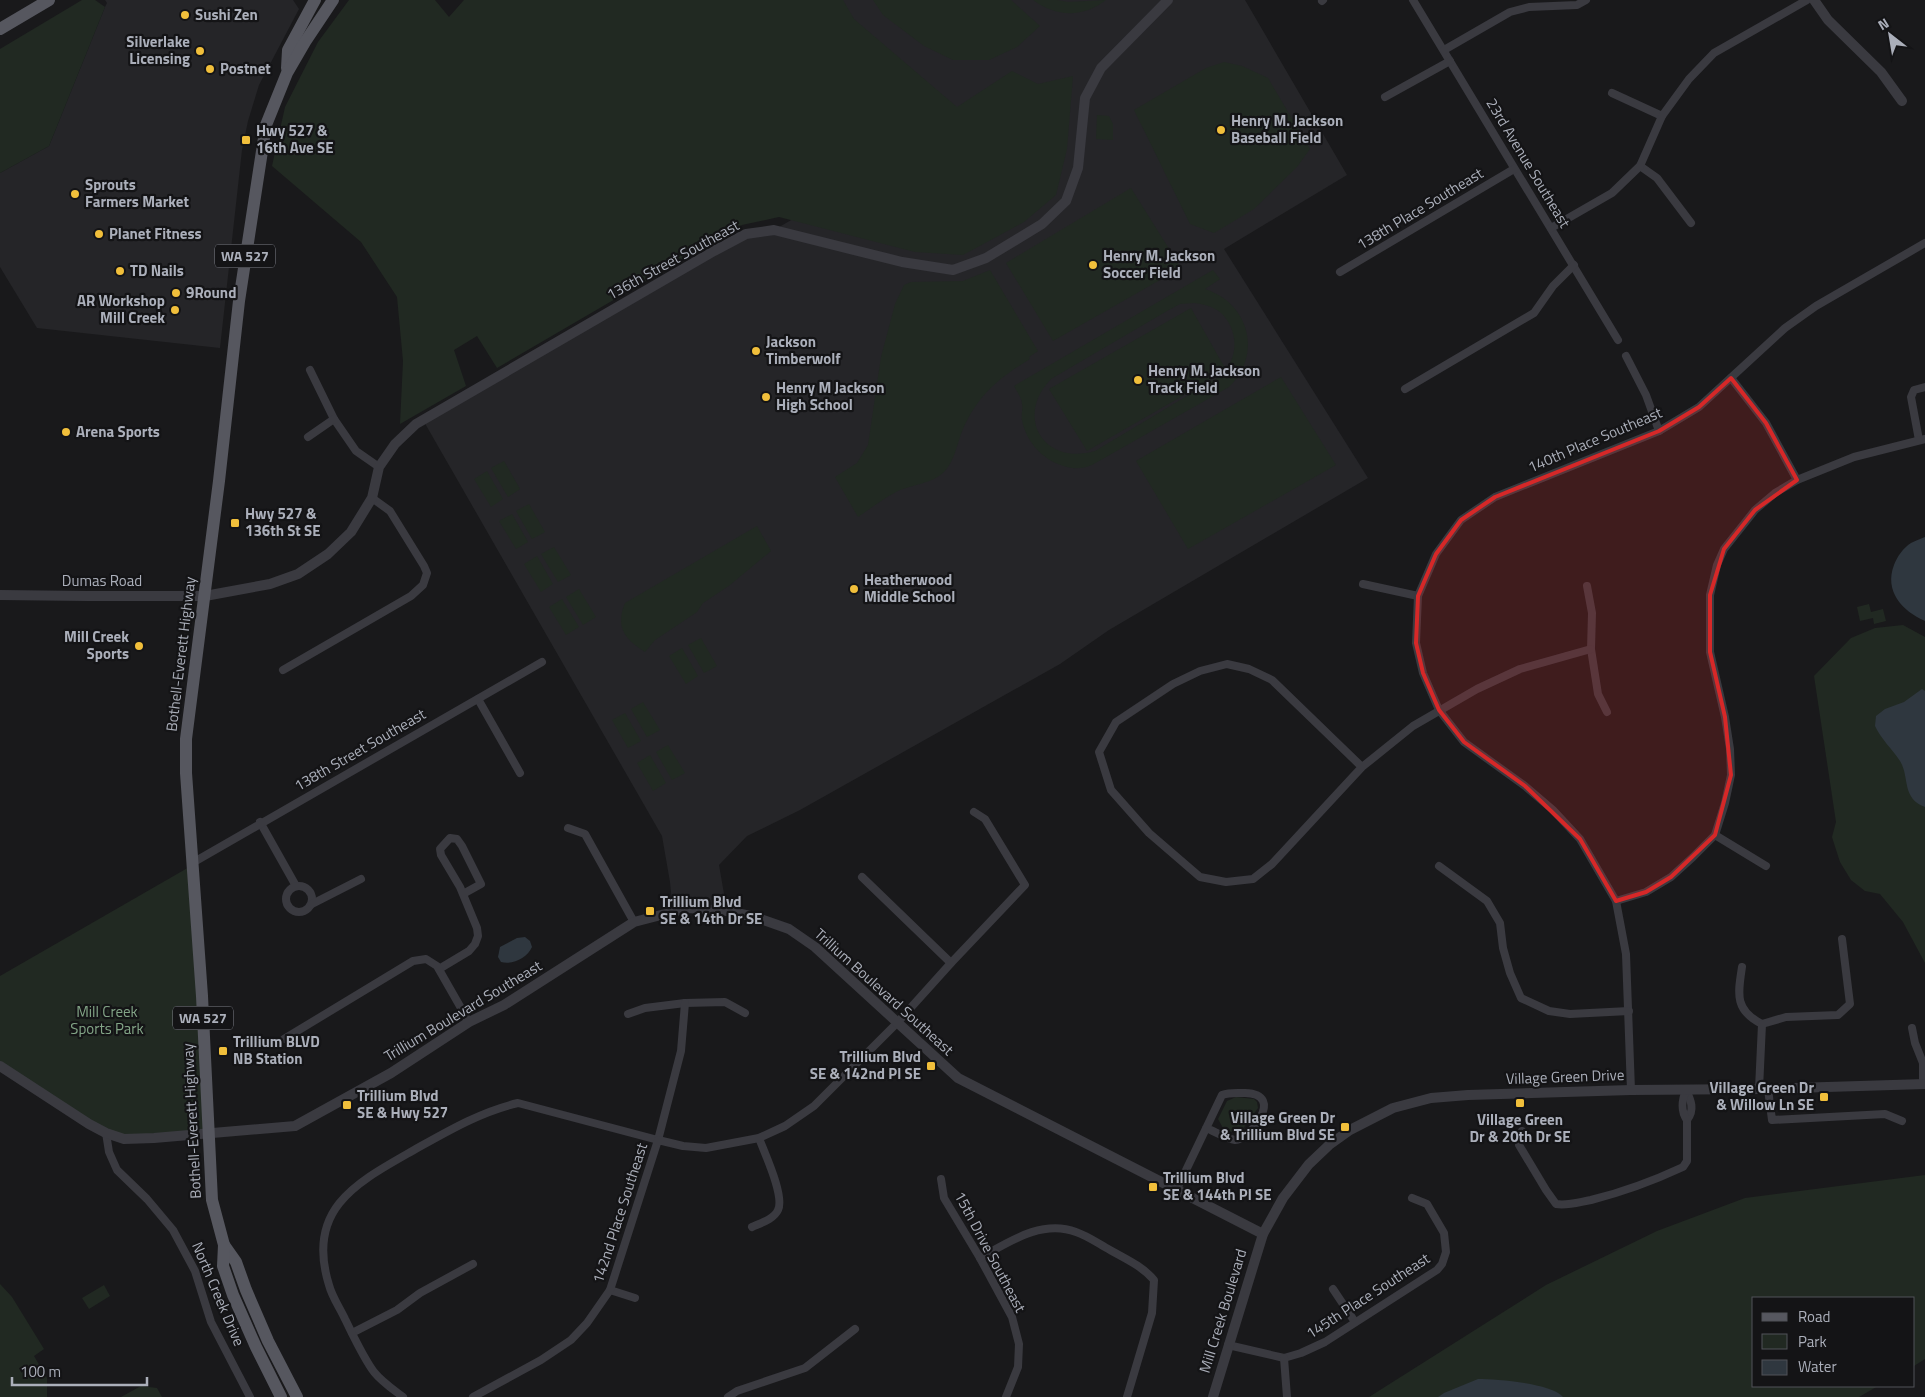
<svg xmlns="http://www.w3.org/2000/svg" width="1925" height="1397" font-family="'Titillium Web',sans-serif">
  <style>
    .built { fill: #252528 }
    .green { fill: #212922; fill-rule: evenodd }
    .water { fill: #2f373f }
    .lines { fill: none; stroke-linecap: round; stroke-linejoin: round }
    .minor { stroke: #3a3a40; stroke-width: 8 }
    .tertiary { stroke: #3a3a40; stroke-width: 10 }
    .primary { stroke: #56575f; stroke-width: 12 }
    .marked { fill: #d62828; fill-opacity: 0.2; stroke: #d62828; stroke-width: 4; stroke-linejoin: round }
    .poi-dot { fill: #f1bf3b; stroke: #141416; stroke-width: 2 }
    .labels { text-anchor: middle; stroke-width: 4.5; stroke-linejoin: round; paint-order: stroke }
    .shield { fill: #141416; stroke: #7e8089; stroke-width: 1 }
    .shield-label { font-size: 14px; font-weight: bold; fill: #abafba }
    .poi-label { font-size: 15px; font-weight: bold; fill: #abafba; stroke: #141416; text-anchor: start }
    .street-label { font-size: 15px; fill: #abafba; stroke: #141416 }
    .park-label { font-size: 15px; fill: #83a587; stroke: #141416 }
  </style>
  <rect width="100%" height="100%" fill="#19191b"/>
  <g class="built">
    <path d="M105,0h188l6,9 -40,76 -11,36 -6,29 -22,198 -183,-20 -37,-61v-94l49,-27 56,-139 2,-4z"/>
    <path d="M829,0h416l102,175 -123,74 144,229 -259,152 -49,34 -260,146 -53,26 -28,29 8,46 -54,1 -3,-30 -8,-46 -239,-416 323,-186 28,-4 147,-85z"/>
  </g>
  <g class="green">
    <path d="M82,0h13l10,7 -56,139 -49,27v-124z"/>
    <path d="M349,0h86l14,17 15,-17h379l11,19 103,88 55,-36 26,13 35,-8 -6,73 -11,46 -32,27 -61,33 -48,-3 -136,-35 -37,8 -245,143 -20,-32 -23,14 12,36 -66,38 3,-63 -6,-64 -36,-55 -89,-76 13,-59 33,-65z"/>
    <path d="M873,0h138l29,26 -23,21 -28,13h-36l-29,-14 -41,-31z"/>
    <path d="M1033,0h24l11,2 38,-2c-23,18 -50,17 -73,0z"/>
    <path d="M1224,62l18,4 26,12 42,71 -13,18 -43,42 -40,24 -24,-9 -56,-114 72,-42z"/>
    <path d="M1097,115l12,1 4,8v16l-17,-1z"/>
    <path d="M1131,188l50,80 -128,73 -47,-78z"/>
    <path d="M990,270l48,81 -9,6 1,2c-31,19 -52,36 -67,70 -6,14 -8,31 -18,42 -12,13 -33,13 -49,21 -13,7 -25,16 -38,25l-23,-40 22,-14 11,-18 13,-88 14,-53 9,-19 7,-3 52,-1z"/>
    <path d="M1213,270l7,9 -15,10c44,14 58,65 24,98l-137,78c-12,5 -22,4 -34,-1 -19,-8 -32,-24 -36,-44 -1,-6 1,-11 0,-16 0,-6 -5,-12 -8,-18zM1194,303c9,1 18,3 26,9 17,15 19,40 6,58l-35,-62 -142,81 38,62 137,-79 -2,3 -127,76c-51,15 -81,-34 -44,-72l116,-68 13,-7z"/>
    <path d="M1281,377l55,88 -148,84 -52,-88z"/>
    <path d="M504,461l16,28 -12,8 -17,-29z"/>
    <path d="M487,471l16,28 -12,8 -17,-28z"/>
    <path d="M529,504l16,28 -13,7 -16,-28z"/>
    <path d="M512,514l16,28 -12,7 -17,-28z"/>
    <path d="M757,526l14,25 -41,34 -27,18 -6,9 -42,28 -10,12c-20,-13 -30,-24 -20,-49z"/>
    <path d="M554,547l17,28 -13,7 -17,-28z"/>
    <path d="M537,556l16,28 -12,8 -17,-28z"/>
    <path d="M579,589l17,28 -13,8 -17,-28z"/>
    <path d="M562,599l17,28 -13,8 -17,-28z"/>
    <path d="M1869,604l2,8 12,-3 3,12 -12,3 -1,-6 -13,3 -3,-14z"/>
    <path d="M1903,625l22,12v326l-22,-41 -23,-28 -15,-3 -14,-11 -11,-18 -8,-25 4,-15 -22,-146 37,-38 24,-10z"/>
    <path d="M701,638l16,28 -13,7 -16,-28z"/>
    <path d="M682,648l16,28 -12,8 -17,-28z"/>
    <path d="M643,702l17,28 -13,7 -16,-28z"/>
    <path d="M625,713l16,28 -13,7 -16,-28z"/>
    <path d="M668,745l17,28 -13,7 -16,-28z"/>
    <path d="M650,755l16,28 -13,8 -16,-28z"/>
    <path d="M191,866l15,264 -82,6 -19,-5 -105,-69v-86z"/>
    <path d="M1236,1097l18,2 3,3 1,6 -16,22 -8,3 -11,-5 -5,-9 9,-18z"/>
    <path d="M1925,1175v184l-11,7v-68h-160v88h124l-19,11h-490l177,-112 111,-54 88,-33z"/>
    <path d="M0,1284l12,13 32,52 -10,7 13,22v19h-47z"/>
    <path d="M104,1285l6,11 -21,13 -7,-11z"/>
    <path d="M141,1386l16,2 5,9h-41z"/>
  </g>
  <g class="water">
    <path d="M1925,537v84c-23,-10 -41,-30 -31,-56 3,-8 9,-17 17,-22 4,-2 9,-4 14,-6z"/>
    <path d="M1922,689l3,2v116c-24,-9 -15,-30 -25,-46 -8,-12 -19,-22 -25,-35l1,-10 9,-7 19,-7z"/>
    <path d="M525,937l5,4 2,6c-5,11 -19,18 -31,15l-3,-5 2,-10 17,-9z"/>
    <path d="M1478,1379c18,0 73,4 85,18h-125l6,-4z"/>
  </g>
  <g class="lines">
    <g class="minor">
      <path d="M1413,0l205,340"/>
      <path d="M1322,1l1,-1"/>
      <path d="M1444,50l66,-38 19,-5 48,-2 9,-5"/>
      <path d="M1612,93l50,23"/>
      <path d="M1385,97l65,-36"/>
      <path d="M1640,166l17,12 34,45"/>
      <path d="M1551,228l61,-35 28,-27 22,-50 27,-37 25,-26 93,-53"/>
      <path d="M1340,272l174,-103"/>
      <path d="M1626,356l20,39 13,36"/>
      <path d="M310,370l24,49 22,32 23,16"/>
      <path d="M1731,378l35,45 31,57"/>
      <path d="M1405,389l129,-76 19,-27 21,-21"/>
      <path d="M308,437l26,-18"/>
      <path d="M1919,440l-8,-43 3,-7 11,-3"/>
      <path d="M1363,584l55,12 18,-42 25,-34 34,-23 164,-66 40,-24 86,-79 31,-22 109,-63"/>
      <path d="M1587,586l5,27 -1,36 7,45 9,18"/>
      <path d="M1418,596l-2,47 7,30 16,37 25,32 61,44 28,24 27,29 36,62 10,53 5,136"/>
      <path d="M283,670l128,-74 12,-11 4,-12 -3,-7 -34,-55 -18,-13"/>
      <path d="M478,699l42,74"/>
      <path d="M1362,767l-90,-87 -23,-11 -22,-5 -27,7 -27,13 -57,38 -17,30 12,38 38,43 51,44 26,5 27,-3 19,-15 90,-97 51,-41 64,-37 43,-20 71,-20"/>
      <path d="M260,822l36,64"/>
      <path d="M568,828l17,6 49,88"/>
      <path d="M1715,835l51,31"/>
      <path d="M194,862l348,-200"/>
      <path d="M1439,866l48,35 13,22 3,25 7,25 11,25 28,13 21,3 59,-3"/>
      <path d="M862,877l89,86"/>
      <circle cx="299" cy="899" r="13"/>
      <path d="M1616,901l30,-9 25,-15 22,-20 22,-22 10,-32 6,-28 -1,-26 -5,-32 -15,-65v-57l7,-30 7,-16 31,-39 20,-17 22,-13 57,-23 71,-18"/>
      <path d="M312,904l49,-25"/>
      <path d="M1742,967c-4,26 -8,43 20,57"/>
      <path d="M439,969l30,-18 6,-7 3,-8 -1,-8 -17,-41 -19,-32 -1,-6 10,-11 7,1 5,7 19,38 -18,10"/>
      <path d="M628,1014l17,-6 40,-5 40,-1 20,11"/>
      <path d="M1912,1028l3,15 8,20v21"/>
      <path d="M284,1039l129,-78 13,-2 11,7 32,56"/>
      <path d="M1759,1089l3,-65 24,-7 52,-2 12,-11 -8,-65"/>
      <path d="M1768,1089l4,31 113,-6 17,7"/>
      <path d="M1686,1090c5,10 9,20 1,30"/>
      <path d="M1522,1131l-3,14 27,45 10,14c12,2 23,-2 35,-4 32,-8 62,-19 92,-33l4,-6v-41c-7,-10 -5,-20 -1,-30"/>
      <path d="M106,1133l3,19 8,18 30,29 26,31 22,41 16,51 39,75"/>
      <path d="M941,1179l3,19 36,60 32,59 7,27 -1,23 -12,30"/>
      <path d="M1177,1189l45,-94c8,-3 14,-2 23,-2 42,1 3,48 -10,47 -8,-1 -21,-9 -29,-12"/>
      <path d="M752,1227c9,-4 22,-8 26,-17 7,-14 -14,-58 -19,-72"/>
      <path d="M980,1258c29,-16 62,-39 96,-26 12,4 23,12 34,18 16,9 32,16 44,30l-2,33 -25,84"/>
      <path d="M1333,1289l22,33"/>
      <path d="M610,1290l25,8"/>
      <path d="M352,1333l45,-23 23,-17 53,-29"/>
      <path d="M1228,1345l56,13 17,-5 24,-11 112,-72 5,-6 4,-12 -2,-19 -17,-29 -15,-6"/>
      <path d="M1284,1358l3,39"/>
      <path d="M403,1397c-9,-7 -21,-15 -29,-25 -11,-15 -20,-35 -29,-53 -5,-11 -13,-22 -16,-34 -24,-77 29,-103 85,-135 34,-19 66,-38 104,-47l140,37 23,-89 4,-48"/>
      <path d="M473,1397l68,-37 30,-20 16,-17 23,-33 48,-150 25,6 23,2 53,-10 26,-12 29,-20 83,-83 54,-60 74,-78 -40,-66 -11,-7"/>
      <path d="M728,1397l9,-6 68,-23 50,-39"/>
    </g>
    <g class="tertiary">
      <path d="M1814,0l14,20 53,52 21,29"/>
      <path d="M0,595l87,1h118l65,-12 28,-10 30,-20 23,-22 21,-34 7,-31 16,-23 21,-20 298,-173 32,-17 28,-4 128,32 51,8 33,-12 56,-34 24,-23 12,-33 7,-70 16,-30 67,-68"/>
      <path d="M0,1066l89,58 17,9 18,6 30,-1 141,-12 96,-53 78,-51 35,-17 130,-83 54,-14 39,3 28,6 34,12 26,18 143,131 305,156"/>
      <path d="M1213,1397l50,-163 20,-36 26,-34 20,-19 21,-15 43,-22 38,-10 37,-3 163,-5 128,-1 166,-5"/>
    </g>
    <g class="primary">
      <path d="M0,29l49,-29"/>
      <path d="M287,68l1,-18 27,-50"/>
      <path d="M224,1245l12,17 10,28 22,51 29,56"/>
      <path d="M281,1397l-25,-50 -23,-52 -10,-29 1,-21 -12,-45 -10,-204 -16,-223v-34l33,-258 20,-180 27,-176 21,-52 18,-31 28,-42"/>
    </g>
  </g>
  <path class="marked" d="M1731,378l35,45 31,57 -42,30 -31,39 -14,46v57l15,65 6,58 -16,60 -44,42 -25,15 -30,9 -36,-62 -55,-53 -61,-44 -25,-32 -16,-37 -7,-30 2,-47 18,-42 25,-34 34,-23 164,-66 40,-24z"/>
  <g class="poi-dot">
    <circle cx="185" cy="15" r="5"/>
    <circle cx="200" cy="51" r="5"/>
    <circle cx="210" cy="69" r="5"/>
    <circle cx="1221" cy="130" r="5"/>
    <rect x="241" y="135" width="10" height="10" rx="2.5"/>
    <circle cx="75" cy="194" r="5"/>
    <circle cx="99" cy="234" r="5"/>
    <circle cx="1093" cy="265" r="5"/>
    <circle cx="120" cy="271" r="5"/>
    <circle cx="176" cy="293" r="5"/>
    <circle cx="175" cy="310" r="5"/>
    <circle cx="756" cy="351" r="5"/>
    <circle cx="1138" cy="380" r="5"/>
    <circle cx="766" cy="397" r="5"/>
    <circle cx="66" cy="432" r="5"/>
    <rect x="230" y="518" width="10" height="10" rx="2.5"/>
    <circle cx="854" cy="589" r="5"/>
    <circle cx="139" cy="646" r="5"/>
    <rect x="645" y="906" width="10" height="10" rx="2.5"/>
    <rect x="218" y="1046" width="10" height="10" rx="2.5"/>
    <rect x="926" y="1061" width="10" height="10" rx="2.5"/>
    <rect x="1819" y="1092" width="10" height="10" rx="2.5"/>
    <rect x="1515" y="1098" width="10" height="10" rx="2.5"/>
    <rect x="342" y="1100" width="10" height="10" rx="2.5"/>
    <rect x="1340" y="1122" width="10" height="10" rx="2.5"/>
    <rect x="1148" y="1182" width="10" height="10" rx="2.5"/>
  </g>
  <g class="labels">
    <g class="shield">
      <rect x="215" y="244.5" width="60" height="23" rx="4"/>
      <rect x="173" y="1006.5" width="60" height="23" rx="4"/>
    </g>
    <g class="shield-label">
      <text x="245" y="261">WA 527</text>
      <text x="203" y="1023">WA 527</text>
    </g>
    <g class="poi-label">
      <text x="195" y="20">Sushi Zen</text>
      <text x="190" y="47" text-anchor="end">Silverlake<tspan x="190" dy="17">Licensing</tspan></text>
      <text x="220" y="74">Postnet</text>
      <text x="1231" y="126">Henry M. Jackson<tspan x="1231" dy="17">Baseball Field</tspan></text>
      <text x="256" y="136">Hwy 527 &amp;<tspan x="256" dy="17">16th Ave SE</tspan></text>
      <text x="85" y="190">Sprouts<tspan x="85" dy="17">Farmers Market</tspan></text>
      <text x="109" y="239">Planet Fitness</text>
      <text x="1103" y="261">Henry M. Jackson<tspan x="1103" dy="17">Soccer Field</tspan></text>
      <text x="130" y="276">TD Nails</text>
      <text x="186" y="298">9Round</text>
      <text x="165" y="306" text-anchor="end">AR Workshop<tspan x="165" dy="17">Mill Creek</tspan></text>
      <text x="766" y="347">Jackson<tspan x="766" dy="17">Timberwolf</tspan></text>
      <text x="1148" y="376">Henry M. Jackson<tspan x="1148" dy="17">Track Field</tspan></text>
      <text x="776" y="393">Henry M Jackson<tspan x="776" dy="17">High School</tspan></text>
      <text x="76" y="437">Arena Sports</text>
      <text x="245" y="519">Hwy 527 &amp;<tspan x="245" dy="17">136th St SE</tspan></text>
      <text x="864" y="585">Heatherwood<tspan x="864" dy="17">Middle School</tspan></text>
      <text x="129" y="642" text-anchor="end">Mill Creek<tspan x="129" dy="17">Sports</tspan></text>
      <text x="660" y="907">Trillium Blvd<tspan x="660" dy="17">SE &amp; 14th Dr SE</tspan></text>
      <text x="233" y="1047">Trillium BLVD<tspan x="233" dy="17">NB Station</tspan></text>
      <text x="921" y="1062" text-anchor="end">Trillium Blvd<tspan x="921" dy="17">SE &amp; 142nd Pl SE</tspan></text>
      <text x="1814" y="1093" text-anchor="end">Village Green Dr<tspan x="1814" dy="17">&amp; Willow Ln SE</tspan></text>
      <text x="357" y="1101">Trillium Blvd<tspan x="357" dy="17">SE &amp; Hwy 527</tspan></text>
      <text x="1335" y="1123" text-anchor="end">Village Green Dr<tspan x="1335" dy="17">&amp; Trillium Blvd SE</tspan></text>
      <text x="1520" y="1125" text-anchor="middle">Village Green<tspan x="1520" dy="17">Dr &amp; 20th Dr SE</tspan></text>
      <text x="1163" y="1183">Trillium Blvd<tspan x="1163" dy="17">SE &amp; 144th Pl SE</tspan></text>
    </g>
    <g class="street-label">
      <text transform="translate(1528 163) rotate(59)" y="5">23rd Avenue Southeast</text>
      <text transform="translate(1420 209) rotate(-31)" y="5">138th Place Southeast</text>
      <text transform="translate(673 260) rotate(-29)" y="5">136th Street Southeast</text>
      <text transform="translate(1595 440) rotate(-23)" y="5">140th Place Southeast</text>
      <text x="102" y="586">Dumas Road</text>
      <text transform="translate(181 654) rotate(-83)" y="5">Bothell-Everett Highway</text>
      <text transform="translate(360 750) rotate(-30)" y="5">138th Street Southeast</text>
      <text transform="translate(884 992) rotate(42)" y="5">Trillium Boulevard Southeast</text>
      <text transform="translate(463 1011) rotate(-31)" y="5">Trillium Boulevard Southeast</text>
      <text transform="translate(1565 1077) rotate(-2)" y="5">Village Green Drive</text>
      <text transform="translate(192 1121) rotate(-93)" y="5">Bothell-Everett Highway</text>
      <text transform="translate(620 1213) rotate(-72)" y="5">142nd Place Southeast</text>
      <text transform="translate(990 1252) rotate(62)" y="5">15th Drive Southeast</text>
      <text transform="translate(218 1294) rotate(67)" y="5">North Creek Drive</text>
      <text transform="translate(1368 1296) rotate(-33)" y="5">145th Place Southeast</text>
      <text transform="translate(1223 1311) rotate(-73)" y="5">Mill Creek Boulevard</text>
    </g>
    <g class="park-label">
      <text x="107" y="1017">Mill Creek<tspan x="107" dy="17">Sports Park</tspan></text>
    </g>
  </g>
  <rect x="1752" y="1297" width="162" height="90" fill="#141416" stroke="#505258"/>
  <rect x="1762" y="1313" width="25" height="8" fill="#56575f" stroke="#505258"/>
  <text x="1798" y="1322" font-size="15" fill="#abafba">Road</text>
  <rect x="1762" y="1334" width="25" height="15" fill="#212922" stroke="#505258"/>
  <text x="1798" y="1347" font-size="15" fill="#abafba">Park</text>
  <rect x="1762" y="1360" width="25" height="15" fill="#2f373f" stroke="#505258"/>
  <text x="1798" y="1372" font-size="15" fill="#abafba">Water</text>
  <g transform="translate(1890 35) rotate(329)" stroke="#141416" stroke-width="4" paint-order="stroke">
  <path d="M0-4L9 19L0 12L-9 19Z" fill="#abafba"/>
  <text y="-8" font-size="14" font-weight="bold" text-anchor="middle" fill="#abafba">N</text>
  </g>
  <path d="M12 1377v8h135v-8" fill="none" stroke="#abafba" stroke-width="2.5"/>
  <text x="20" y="1377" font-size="15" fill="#abafba" stroke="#141416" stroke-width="4" paint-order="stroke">100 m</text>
</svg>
